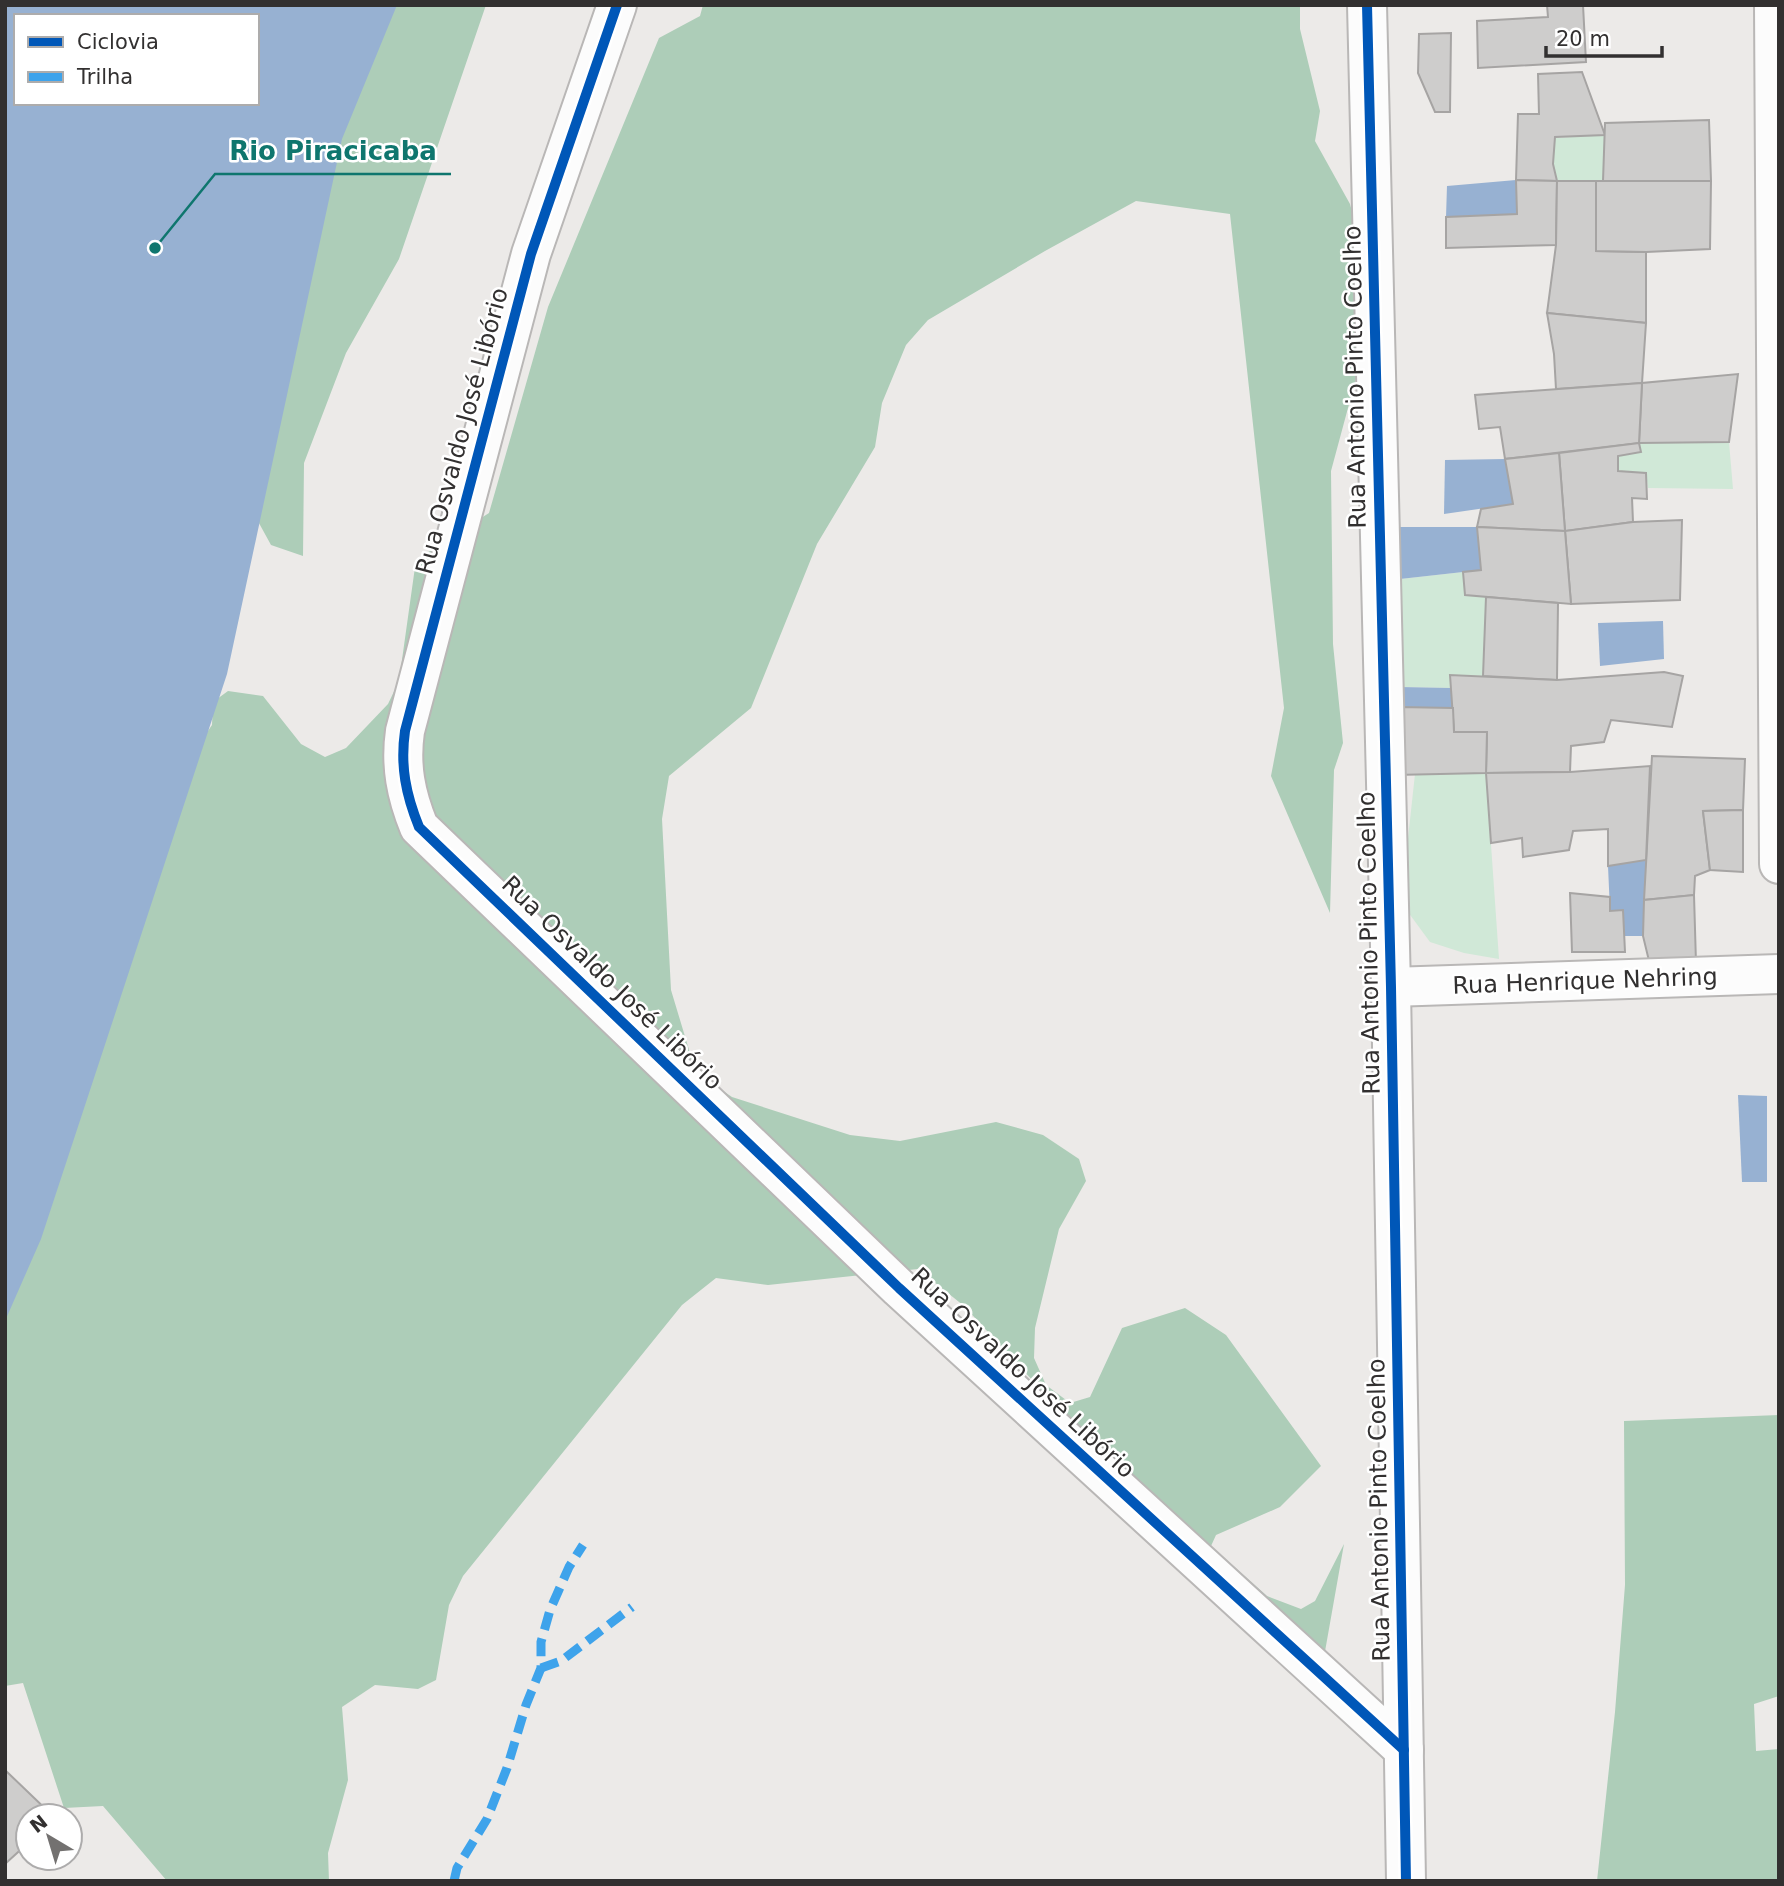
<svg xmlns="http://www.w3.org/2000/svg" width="1784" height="1886" font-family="'DejaVu Sans',sans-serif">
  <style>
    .green { fill: #d0e8d7 }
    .forest { fill: #adcdb8 }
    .water { fill: #97b1d2; fill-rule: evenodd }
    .building { fill: #cecdcc; stroke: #a6a4a3; stroke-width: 2 }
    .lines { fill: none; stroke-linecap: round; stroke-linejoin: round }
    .minor-casing { stroke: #b9b7b6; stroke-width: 42 }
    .minor { stroke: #fcfcfc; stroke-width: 38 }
    .quiet { stroke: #3ea3eb; stroke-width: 9; stroke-dasharray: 18 9; stroke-linecap: butt }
    .cycleway-casing { stroke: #fff; stroke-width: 15 }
    .cycleway { stroke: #0057b8; stroke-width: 10 }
    .labels { text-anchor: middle; stroke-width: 5; stroke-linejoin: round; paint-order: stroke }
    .street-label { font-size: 24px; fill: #323030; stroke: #fff }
    .leader { fill: none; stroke: #0f766e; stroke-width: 2.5 }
    .callout-dot { fill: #0f766e; stroke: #fff; stroke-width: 2.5 }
    .callout-label { font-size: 26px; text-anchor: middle; font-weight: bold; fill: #0f766e; stroke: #fff; stroke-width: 5; stroke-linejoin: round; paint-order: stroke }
  </style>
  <rect width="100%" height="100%" fill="#eceae8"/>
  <g class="green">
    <path d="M1605,135l-2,46h-46l-4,-17 2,-26z"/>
    <path d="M1729,442l4,47 -85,-1 -2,-15 -28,-2v-15l23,-4 -2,-9z"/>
    <path d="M1463,572l2,23 21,2 -3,79 -32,-1v13l-51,-1v-108z"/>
    <path d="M1486,773l13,186 -35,-6 -34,-11 -22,-30 -3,-46 10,-92z"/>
  </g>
  <g class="forest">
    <path d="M332,5h154l-87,254 -53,94 -42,110 -1,93 -32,-11 -45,-82z"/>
    <path d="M703,5h597v24l20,82 -5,30 35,63 17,67 -12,45 7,40 -31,115 2,173 10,99 -9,27 -4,143 -59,-137 13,-68 -54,-494 -94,-13 -91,50 -117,69 -22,25 -24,58 -7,44 -58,97 -66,164 -82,68 -7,43 9,171 25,83 36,24 118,38 50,6 96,-19 47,13 36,24 7,22 -27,48 -24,99 -1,30 12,27 24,18 20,-6 32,-69 63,-20 41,27 95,131 -41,41 -64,28 -5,11 56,50 34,13 14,-8 29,-57 -23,130 -239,-240 -118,-128 -46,-37 -150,16 -52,-7 -34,27 -219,271 -14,29 -13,75 -18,9 -43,-4 -33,22 6,73 -20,73 1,28h-162l-64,-75 -39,2 -41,-125 -18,3v-637l175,-277 32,-47 1,-23 15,-11 35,5 38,48 24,13 21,-9 42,-44 11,-23 17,-121 73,-47 59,-206 111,-269 41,-22z"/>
    <path d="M1779,1415v281l-25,8 2,47 23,-2v132h-182l18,-169 10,-127 -1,-164z"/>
  </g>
  <g class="water">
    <path d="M5,5h392l-55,134 -115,535 -186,565 -36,82zM16,16h241v87h-241z"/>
    <path d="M1516,180l1,34 -71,3 1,-31z"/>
    <path d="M1505,459l8,45 -69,10 1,-54z"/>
    <path d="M1399,527h78l4,43 -81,9z"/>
    <path d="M1663,621l1,38 -64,7 -2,-43z"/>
    <path d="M1400,687l51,1 2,20 -54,-1z"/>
    <path d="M1646,860l-3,76h-19l-1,-25h-13l-2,-45z"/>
    <path d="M1738,1095l29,1v86h-25z"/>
  </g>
  <g class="building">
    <path d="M1547,5h36l3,57 -108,6 -1,-47 71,-4z"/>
    <path d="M1451,33l-1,79h-15l-17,-39 1,-39z"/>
    <path d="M1582,72l23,63 -50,2 -2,27 4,17 -41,-1 2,-66h21l-1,-40z"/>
    <path d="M1709,120l2,61h-108l2,-58z"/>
    <path d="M1516,180l41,1 -1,64 -110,3v-31l71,-3z"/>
    <path d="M1557,181h39v70l50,1v71l-99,-10 9,-68z"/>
    <path d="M1596,181h115l-1,68 -64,3 -50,-1z"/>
    <path d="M1547,313l99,10 -4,60 -86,6 -2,-35z"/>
    <path d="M1738,374l-9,68 -90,1 3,-60z"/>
    <path d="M1642,383l-3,60 -134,16 -5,-32 -21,2 -4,-34z"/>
    <path d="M1639,443l2,9 -23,4v15l28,2 1,26 -15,-1 1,24 -68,9 -6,-78z"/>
    <path d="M1559,453l6,78 -88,-4 4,-18 32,-5 -8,-45z"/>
    <path d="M1682,520l-2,80 -109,4 -6,-73 68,-9z"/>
    <path d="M1477,527l88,4 6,73 -106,-9 -2,-23 18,-2z"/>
    <path d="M1486,597l72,6 -1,77 -74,-4z"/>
    <path d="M1664,672l19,4 -11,51 -61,-7 -7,22 -33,4 -1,26 -84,1 1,-41h-33l-4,-57 107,5z"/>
    <path d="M1399,707l54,1 1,24h33l-1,41 -92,2z"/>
    <path d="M1652,756l93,3 -2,51 -40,1 7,59 -15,6 -1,19 -50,5z"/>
    <path d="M1650,766l-4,94 -38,6v-37l-35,2 -4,19 -46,7 -1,-19 -31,5 -5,-70 84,-1z"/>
    <path d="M1743,810v62l-33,-2 -7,-59z"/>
    <path d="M1570,893l40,4v14l13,-1 2,42h-53z"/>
    <path d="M1694,895l2,68 -46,2 -7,-29 1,-36z"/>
    <path d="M5,1770l48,46h-25v27l-23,21z"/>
  </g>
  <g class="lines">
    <g class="minor-casing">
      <g id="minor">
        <path d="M617,5l-86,249 -126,477c-5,35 1,64 14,96l480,461 505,462"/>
        <path d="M1367,5l24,982 15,894"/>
        <path d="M1774,5l5,859"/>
        <path d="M1391,987l388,-13"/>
      </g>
    </g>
    <use href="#minor" class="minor"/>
    <g class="quiet">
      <path d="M541,1668l20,-7 71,-54"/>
      <path d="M454,1881l3,-13 30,-49 20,-51 19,-63 15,-37v-26l9,-32 19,-43 14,-22"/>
    </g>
    <g class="cycleway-casing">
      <g id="cycleway">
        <path d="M617,5l-86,249 -126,477c-5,35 1,64 14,96l480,461 505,462"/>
        <path d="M1367,5l24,982 15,894"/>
      </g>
    </g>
    <use href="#cycleway" class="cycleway"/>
  </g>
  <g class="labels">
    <g class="street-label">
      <text transform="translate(1355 377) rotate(-91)" y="8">Rua Antonio Pinto Coelho</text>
      <text transform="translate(462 431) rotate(-75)" y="8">Rua Osvaldo José Libório</text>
      <text transform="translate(1369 943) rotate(-91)" y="8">Rua Antonio Pinto Coelho</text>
      <text transform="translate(1585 981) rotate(-2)" y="8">Rua Henrique Nehring</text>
      <text transform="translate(612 983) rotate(44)" y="8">Rua Osvaldo José Libório</text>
      <text transform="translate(1023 1373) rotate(43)" y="8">Rua Osvaldo José Libório</text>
      <text transform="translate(1379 1510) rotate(-91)" y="8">Rua Antonio Pinto Coelho</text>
    </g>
  </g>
  <path class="leader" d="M155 248L215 174H451"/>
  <circle class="callout-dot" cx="155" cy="248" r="7"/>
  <g class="callout-label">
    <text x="333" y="160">Rio Piracicaba</text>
  </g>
  <rect width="1784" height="1886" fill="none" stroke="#323030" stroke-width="14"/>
  <rect x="14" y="14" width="245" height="91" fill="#ffffff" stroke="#adacac" stroke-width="2"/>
  <rect x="28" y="37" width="35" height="10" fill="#0057b8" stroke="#adacac" stroke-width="2"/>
  <text x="77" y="49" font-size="21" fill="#323030">Ciclovia</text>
  <rect x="28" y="72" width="35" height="10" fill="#3ea3eb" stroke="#adacac" stroke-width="2"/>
  <text x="77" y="84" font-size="21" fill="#323030">Trilha</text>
  <g transform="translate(49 1837) rotate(322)"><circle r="33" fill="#ffffff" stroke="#adacac" stroke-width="2"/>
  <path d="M0-5L12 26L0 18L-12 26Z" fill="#737170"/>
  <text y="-10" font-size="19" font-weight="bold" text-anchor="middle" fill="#323030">N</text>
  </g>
  <path d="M1546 46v10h116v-10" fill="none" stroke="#323030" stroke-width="3.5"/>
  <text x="1556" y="46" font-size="21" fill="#323030" stroke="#ffffff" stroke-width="5" paint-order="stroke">20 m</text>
</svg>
